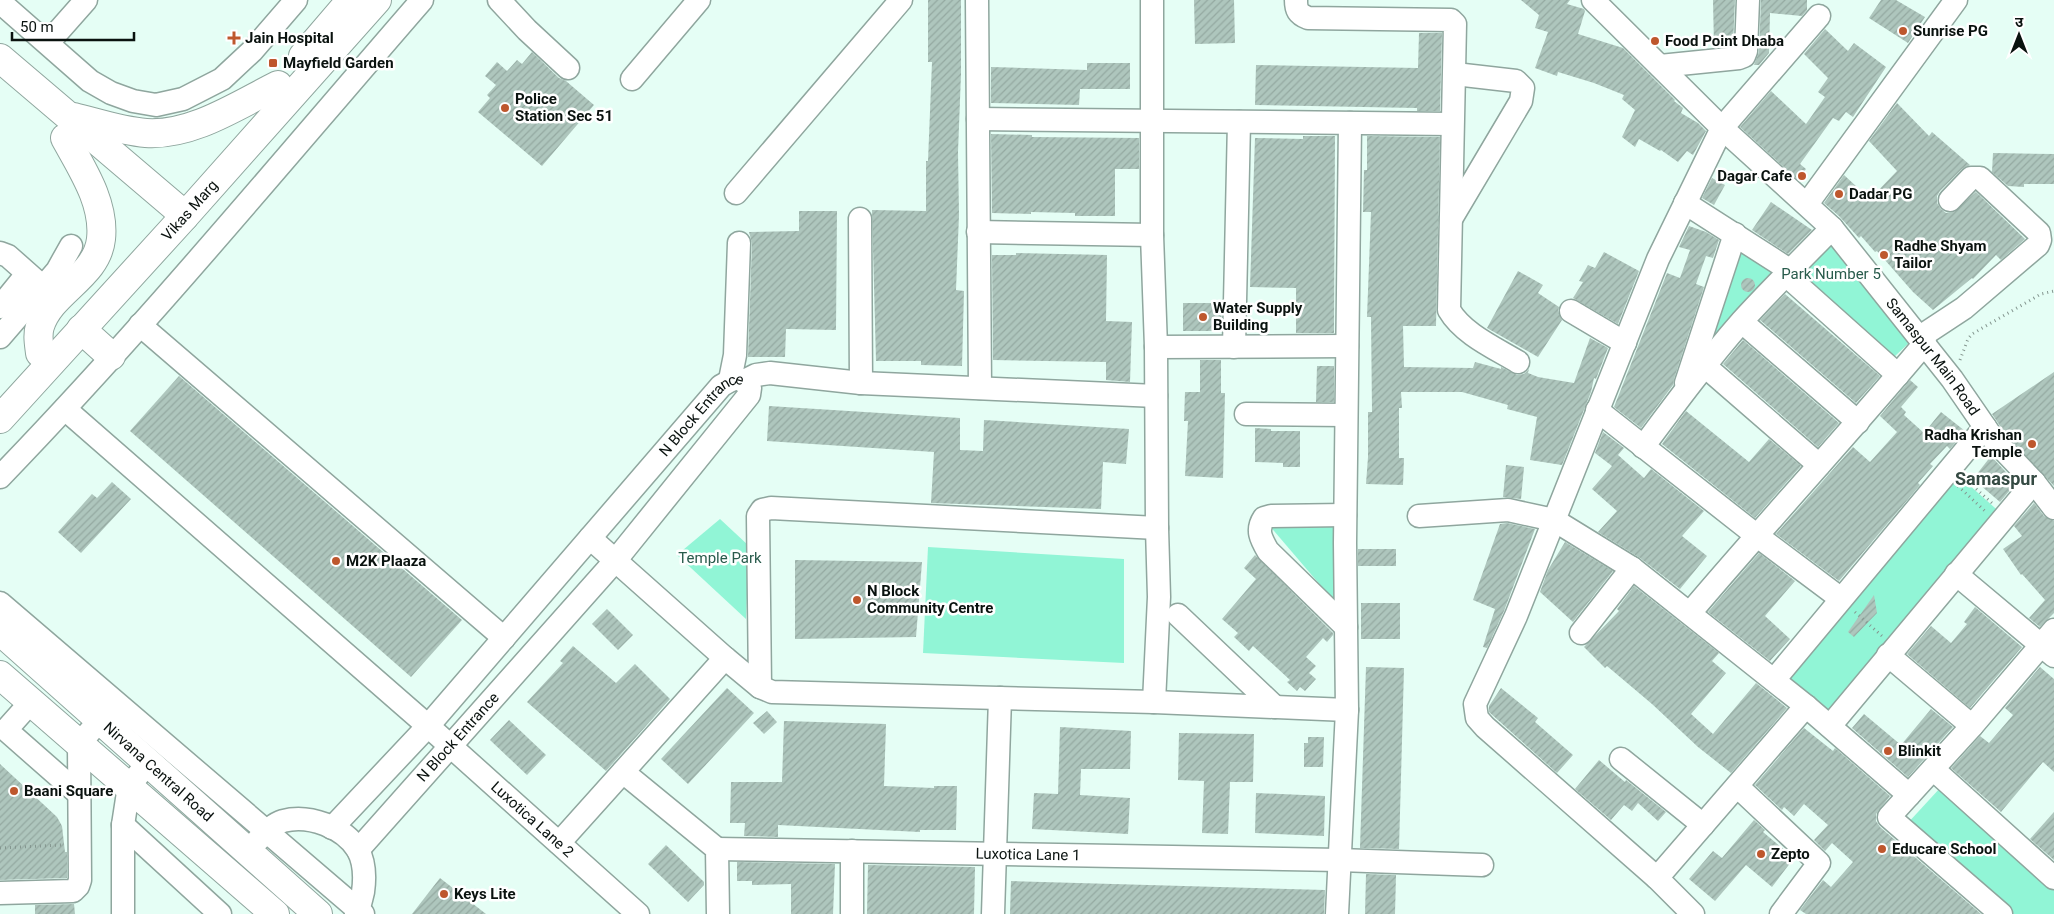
<svg xmlns="http://www.w3.org/2000/svg" width="2054" height="914" font-family="Roboto,'Noto Sans Devanagari',sans-serif">
  <style>
    .park { fill: #91f5d6 }
    .building { fill: url(#building-hatch) }
    .lines { fill: none; stroke-linecap: round; stroke-linejoin: round }
    .minor-casing { stroke: #8fa69e; stroke-width: 25 }
    .major-casing { stroke: #8fa69e; stroke-width: 30 }
    .path { stroke: #84968f; stroke-width: 3; stroke-dasharray: 1 4; stroke-linecap: butt }
    .minor { stroke: #fff; stroke-width: 22 }
    .major { stroke: #fff; stroke-width: 28 }
    .poi-dot { fill: #be572d; stroke: #fff; stroke-width: 2 }
    .labels { text-anchor: middle; stroke-width: 5; stroke-linejoin: round; paint-order: stroke }
    .poi-label { font-size: 15px; font-weight: bold; fill: #0a120f; stroke: #fff; text-anchor: start }
    .street-label { font-size: 15px; fill: #0a120f; stroke: #fff }
    .park-label { font-size: 15px; fill: #295b4c; stroke: #fff }
    .quarter-label { font-size: 18px; font-weight: bold; fill: #354a43; stroke: #fff }
  </style>
  <defs>
    <pattern id="building-hatch" width="6" height="6" patternUnits="userSpaceOnUse" patternTransform="scale(1.25)"><rect width="6" height="6" fill="#aec6bd"/><path d="M-1 1l2-2M0 6l6-6M5 7l2-2" fill="none" stroke="#94a9a1"/></pattern>
  </defs>
  <rect width="100%" height="100%" fill="#e5fef5"/>
  <g class="park">
    <path d="M1737,241l49,30 -86,83z"/>
    <path d="M1833,243l79,97 -18,17 -92,-82z"/>
    <path d="M1951,469l52,46 -174,207 -49,-44z"/>
    <path d="M720,519l29,27 -3,73 -69,-64z"/>
    <path d="M1335,524l4,83 -70,-82z"/>
    <path d="M928,547l196,12v104l-201,-10z"/>
    <path d="M1941,787l113,99v28h-46l-102,-89z"/>
  </g>
  <g class="building">
    <path d="M928,0h33v74l-3,78 1,63 -3,75 8,1 -2,75 -41,-1v-4h-45l-4,-151 54,1v-50h2l4,-99h-4z"/>
    <path d="M1194,0h40l1,43 -40,1z"/>
    <path d="M1521,0h49l-3,4 17,5 1,2 -7,23 45,14 52,52 -1,1 9,7 -2,5 17,10 8,8 -13,24 -6,-4 -9,11 -17,-12 -1,1 -21,-12 -4,8 -13,-10 13,-27 -13,-11 2,-4 -30,-12 -36,-11 -1,4 -22,-8 13,-36 -13,-4 4,-13z"/>
    <path d="M1713,0h22l-2,45 -19,2z"/>
    <path d="M1761,0h46v10l-5,6 -32,-3 -1,40 -10,12h-5l5,-13z"/>
    <path d="M1881,0h15l29,17 -17,26 -39,-25z"/>
    <path d="M1825,29l23,22 6,-8 32,24 -33,50 -7,-5 -7,9 -6,-3 -33,46 6,5 -8,11 -58,-53 31,-36 35,33 19,-27 -7,-5 10,-14 -24,-24z"/>
    <path d="M1419,33h23l-2,78h-23v-3l-162,-3 1,-40 162,3z"/>
    <path d="M532,52l27,26 7,3 28,24 -52,61 -64,-54 12,-14 -3,-3 9,-10 -11,-9 12,-14 10,9 10,-11 5,4z"/>
    <path d="M1087,63h43v26h-50l-1,16 -88,-2v-36l96,3z"/>
    <path d="M1897,103l32,33 3,-4 38,33 -8,4 -22,22 -3,5v7l4,6 5,4 8,-1 22,-20 49,47 -24,21 -5,-5 -23,24 -1,-1 -39,32 -20,-18 -36,-41 -2,1 -14,-16 -2,2 -20,-22 -15,-13 20,-28 26,24 27,-28 -28,-30z"/>
    <path d="M991,134l41,1v2l107,1v31h-24v47h-40v-3l-44,-1v2l-39,-1z"/>
    <path d="M1303,136h32l-1,197h-38v-45l-46,-1 5,-149 48,1z"/>
    <path d="M1367,136l73,1 -4,189h-33l1,41 69,1 2,-6 26,7v-2l16,8 7,-1 5,-5 -1,4 10,4 36,6 16,-45 18,10 -12,31 -2,-1 -3,14 -29,73 -32,-5 7,-43 -30,-8 1,-4 -46,-13h-61l1,16h-3v50h5l-1,27 -37,-1 2,-27v-45h4l-1,-95h-4l4,-105h-8l1,-42h3z"/>
    <path d="M1993,153l61,1v30h-30v3l-16,-1 -16,-14z"/>
    <path d="M1712,178l13,7 -11,20 -12,-7z"/>
    <path d="M1771,202l41,28 -24,24 -36,-24z"/>
    <path d="M799,211h38l-1,119 -50,-1 -1,28h-37l4,-114 -3,-11 50,-1z"/>
    <path d="M1689,226l17,6 13,8 -6,18 -7,-2 -10,28 8,3 -30,92 -1,6 -32,43 -27,-21 53,-134 13,5 10,-28 -11,-3z"/>
    <path d="M1604,252l35,19 -21,53 -45,-26 10,-16 -4,-1 9,-16 7,3z"/>
    <path d="M1016,253l91,2 -1,66 26,1 -2,60 -24,-2v-18l-113,-2 -1,-105h24z"/>
    <path d="M1518,271l25,14 -5,8 21,14 -1,4 4,9 -24,37 -51,-29z"/>
    <circle cx="1748" cy="285" r="7"/>
    <path d="M1785,294l95,82 -24,27 -96,-83z"/>
    <path d="M1183,303h39l-1,28h-38z"/>
    <path d="M1743,340l96,83 -21,24 -95,-83z"/>
    <path d="M1200,360h21v33h4l-2,85 -38,-2 3,-55h-4l1,-29h15z"/>
    <path d="M1317,366h17v36h-18z"/>
    <path d="M2054,372v114l-50,-54 -12,-18z"/>
    <path d="M179,376l283,244 -51,57 -281,-246z"/>
    <path d="M1910,380l8,7 -17,20 5,5 -2,3 20,18 17,-21 24,19 -15,18 -3,-3 -17,18 3,2 -15,17 2,2 -81,96 -63,-47 77,-87 17,15 27,-30 -17,-16z"/>
    <path d="M769,406l191,12v32l23,1 1,-31 145,9 -3,35 -23,-2 -2,47 -170,-6 3,-51 -167,-11z"/>
    <path d="M1686,411l63,51 20,-23 32,27 -46,52 -93,-74z"/>
    <path d="M1255,428l16,1v2h29v36h-17v-4l-28,-1z"/>
    <path d="M1603,432l21,16 -6,7 26,23 7,-9 53,42 -22,25 25,20 -27,33 -40,-31 -42,-26 19,-21 -25,-22 20,-23 -17,-13z"/>
    <path d="M1991,456l25,27 -16,19 -27,-23z"/>
    <path d="M1506,465l18,2 -3,32 -18,-2z"/>
    <path d="M112,482l19,17 -50,54 -23,-21 34,-38 5,4z"/>
    <path d="M2034,503l10,13 10,5v92l-14,14 -11,-9 16,-18 -23,-26 -1,1 -18,-26 19,-13 -8,-10z"/>
    <path d="M1507,523l28,6 -31,82 -17,37 -4,-1 12,-38 -22,-9 27,-76z"/>
    <path d="M1565,542l48,29 -40,51 -33,-30 8,-22z"/>
    <rect x="1358" y="549" width="38" height="17"/>
    <path d="M1759,553l36,28 -30,35 25,23 -20,22 -62,-49z"/>
    <path d="M1255,555l78,78v2l-6,7 -4,-4 -17,19 10,9 -7,7 7,6 -11,12 -5,-4 -3,4 -10,-9 3,-2 -37,-34 -4,5 -15,-14 4,-4 -16,-14 34,-40 -12,-11z"/>
    <path d="M795,560l127,2 -6,75 -121,2z"/>
    <path d="M1634,586l85,67 -7,8 14,12 -35,41 22,20 43,-51 31,25 -56,65 -33,-26 -46,-43 -45,-38 -2,2 -21,-21 35,-36 -2,-2z"/>
    <path d="M1874,595l3,18 -23,24 -6,-5z"/>
    <rect x="1361" y="603" width="39" height="36"/>
    <path d="M1975,607l47,40 -52,61 -63,-54 24,-28 20,17 16,-19 -3,-2z"/>
    <path d="M607,609l26,26 -15,15 -26,-26z"/>
    <path d="M573,646l43,37 19,-19 35,35 -64,72 -79,-69 36,-39 -3,-2z"/>
    <path d="M1366,667l38,1 -5,181 -39,-1z"/>
    <path d="M2040,667l14,12v93l-11,-10 -42,50 -50,-44 29,-32 9,7 24,-28 -8,-7z"/>
    <path d="M727,688l27,25 -66,71 -27,-25z"/>
    <path d="M1501,688l37,30 -3,4 38,33 -16,18 -68,-61v-6z"/>
    <path d="M1931,709l22,18 -45,50 -56,-49 12,-14 37,31z"/>
    <path d="M767,711l10,11 -13,12 -11,-11z"/>
    <path d="M509,720l37,35 -19,20 -37,-35z"/>
    <path d="M784,721l102,3 -2,62 50,2v-2h23l-1,44h-36v2l-142,-7v12l-34,-1 1,-13h-15l1,-41h51z"/>
    <path d="M1060,727l71,4 -1,38h-49l-1,26 50,3 -2,36 -96,-5 2,-36 24,1z"/>
    <path d="M1804,728l29,23 2,-3 55,48 -14,18v7l4,6 101,87h-175l-6,-4 23,-30 8,7 22,-25 -21,-19 -7,8 -11,-11 14,-15 -24,-21 -10,12 -10,-9 -2,3 -27,-25z"/>
    <path d="M1179,733l75,1 -1,48h-23l-2,52 -26,-1 2,-52 -26,-1z"/>
    <path d="M1308,737h16l-1,30h-19v-24h4z"/>
    <path d="M1599,760l26,22 1,-2 40,32 -8,9 -20,-18 -6,8 -8,-6 -13,15 -36,-31z"/>
    <path d="M0,764l57,53 5,9 3,26h2v26l-67,2z"/>
    <path d="M1256,793l69,3 -1,40 -69,-3z"/>
    <path d="M2054,812v48l-24,-21z"/>
    <path d="M1754,820l11,10 -2,2 31,26 -22,29 -26,-22 -31,36 -26,-22 24,-28 9,7z"/>
    <path d="M666,845l38,37v3l-16,17 -40,-38z"/>
    <path d="M737,862l98,2 -2,50h-42v-30l-39,1v-4h-15z"/>
    <path d="M868,865l107,2 -1,47h-107z"/>
    <path d="M1366,874l30,1 -1,39h-30z"/>
    <path d="M440,878l46,36h-74z"/>
    <path d="M1011,881l314,9 -1,24h-314z"/>
    <path d="M74,904l1,10h-40v-9z"/>
  </g>
  <g class="lines">
    <g class="minor-casing">
      <g id="minor">
        <path d="M499,0l28,30 41,38"/>
        <path d="M977,0l3,388"/>
        <path d="M1152,0v235l4,112 1,181 2,69 -5,105"/>
        <path d="M1296,0c0,10 2,14 12,18l143,2 4,4 -6,286c14,24 46,38 69,52"/>
        <path id="s1" d="M1593,0l129,128 110,100 120,151 42,61 40,42 20,26"/>
        <path d="M0,2l90,79 21,12 22,8 23,4 27,-6 39,-20 30,-28 44,-51"/>
        <path d="M48,43l38,-43"/>
        <path d="M1660,66l79,-8 5,-2 2,-5 2,-51"/>
        <path d="M632,79l67,-79"/>
        <path d="M978,119l474,5"/>
        <path d="M736,193l165,-193"/>
        <path d="M1685,203l106,68"/>
        <path d="M1807,204l149,-204"/>
        <path d="M860,219l1,164"/>
        <path d="M1451,219l70,-118 2,-13 -7,-7 -61,-7"/>
        <path d="M978,232l174,3"/>
        <path d="M0,253l8,3 35,31"/>
        <path d="M1786,275l112,100"/>
        <path d="M0,307l27,-33"/>
        <path d="M1571,311l54,32"/>
        <path d="M1742,322l116,100"/>
        <path d="M140,325l364,313"/>
        <path d="M0,337l57,-66 14,-25"/>
        <path d="M1920,337l44,-29 74,-63 2,-5 -1,-7 -59,-55h-9l-21,22"/>
        <path d="M1156,347l191,-1"/>
        <path d="M1234,347l5,-225"/>
        <path d="M1706,367l113,98"/>
        <path d="M730,380l5,-25 4,-112"/>
        <path d="M744,381l12,-6 14,-2 91,10 295,13"/>
        <path d="M1686,383l49,-149"/>
        <path id="s2" d="M65,409l363,317 210,188"/>
        <path d="M1597,410l159,125 84,63"/>
        <path d="M1246,414l100,1"/>
        <path d="M1643,447c32,-43 64,-86 99,-126 29,-32 60,-62 90,-93"/>
        <path d="M0,477c148,-153 283,-317 422,-477"/>
        <path d="M1345,515l-74,1 -7,2c-8,12 -3,21 4,33l78,76"/>
        <path d="M1419,516l89,-6 46,10 78,48 174,138 103,89"/>
        <path d="M590,538l135,120 35,29 12,5 382,10 193,8"/>
        <path d="M1956,574l98,82"/>
        <path d="M0,603l363,311"/>
        <path d="M1690,613c77,-91 158,-178 235,-270"/>
        <path d="M1178,615l97,92"/>
        <path d="M1581,633l51,-65"/>
        <path d="M1888,655l84,71"/>
        <path d="M1774,680l211,-253"/>
        <path d="M760,687l-2,-171 4,-6 9,-2 386,20"/>
        <path d="M31,702l-25,28 73,64"/>
        <path d="M1830,726l204,-244"/>
        <path d="M1621,759l82,66"/>
        <path d="M1933,769l121,109"/>
        <path d="M623,772l94,77 1,65"/>
        <path d="M1737,786l82,77 -38,51"/>
        <path d="M123,825l97,89"/>
        <path id="s3" d="M332,828l96,-102 293,-340c13,-8 19,-11 29,2l-1,7 -134,166 -257,289"/>
        <path d="M258,840c7,-7 15,-16 25,-19 26,-7 61,6 75,29 7,13 7,28 5,42 -2,7 -3,16 -7,22"/>
        <path d="M559,843l166,-185"/>
        <path id="s4" d="M717,849l622,11 143,5"/>
        <path d="M1657,878l149,-172"/>
        <path d="M0,893l73,-2 5,-5 2,-6 -1,-136 21,-24"/>
        <path d="M123,914v-89l6,-39 19,-23"/>
        <path d="M852,914v-63"/>
        <path d="M993,914l7,-216"/>
        <path d="M1337,914l10,-204 -2,-167 5,-420"/>
        <path d="M1693,914l-36,-36 -172,-151 -8,-9 -2,-14 41,-88 142,-357 64,-131 97,-112"/>
        <path d="M2001,914l-112,-97 83,-91 82,-96"/>
      </g>
    </g>
    <g class="major-casing">
      <g id="major">
        <path d="M303,56l48,-56"/>
        <path d="M0,58l174,148 10,11"/>
        <path d="M74,117c24,6 48,14 72,16 46,3 92,-28 132,-48"/>
        <path d="M81,329l30,27"/>
        <path d="M40,353c-1,-9 -3,-18 0,-27 11,-35 57,-49 61,-87 4,-36 -19,-70 -36,-101"/>
        <path id="s5" d="M0,419l184,-202 193,-217"/>
        <path id="s6" d="M0,631l318,283"/>
        <path d="M0,675l275,239"/>
      </g>
    </g>
    <g class="path">
      <path d="M1960,360l8,-21 4,-5 69,-40 13,-3"/>
      <path d="M1965,479l27,24"/>
      <path d="M1958,486l28,26"/>
      <path d="M1855,612l27,24"/>
      <path d="M0,848l61,-3"/>
    </g>
    <use href="#minor" class="minor"/>
    <use href="#major" class="major"/>
  </g>
  <g class="poi-dot">
    <circle cx="1903" cy="31" r="5"/>
    <path d="M231.5 30.5h5v5h5v5h-5v5h-5v-5h-5v-5h5z"/>
    <circle cx="1655" cy="41" r="5"/>
    <rect x="268" y="58" width="10" height="10" rx="2.5"/>
    <circle cx="505" cy="108" r="5"/>
    <circle cx="1802" cy="176" r="5"/>
    <circle cx="1839" cy="194" r="5"/>
    <circle cx="1884" cy="255" r="5"/>
    <circle cx="1203" cy="317" r="5"/>
    <circle cx="2032" cy="444" r="5"/>
    <circle cx="336" cy="561" r="5"/>
    <circle cx="857" cy="600" r="5"/>
    <circle cx="1888" cy="751" r="5"/>
    <circle cx="14" cy="791" r="5"/>
    <circle cx="1882" cy="849" r="5"/>
    <circle cx="1761" cy="854" r="5"/>
    <circle cx="444" cy="894" r="5"/>
  </g>
  <g class="labels">
    <g class="poi-label">
      <text x="1913" y="36">Sunrise PG</text>
      <text x="245" y="43">Jain Hospital</text>
      <text x="1665" y="46">Food Point Dhaba</text>
      <text x="283" y="68">Mayfield Garden</text>
      <text x="515" y="104">Police<tspan x="515" dy="17">Station Sec 51</tspan></text>
      <text x="1792" y="181" text-anchor="end">Dagar Cafe</text>
      <text x="1849" y="199">Dadar PG</text>
      <text x="1894" y="251">Radhe Shyam<tspan x="1894" dy="17">Tailor</tspan></text>
      <text x="1213" y="313">Water Supply<tspan x="1213" dy="17">Building</tspan></text>
      <text x="2022" y="440" text-anchor="end">Radha Krishan<tspan x="2022" dy="17">Temple</tspan></text>
      <text x="346" y="566">M2K Plaaza</text>
      <text x="867" y="596">N Block<tspan x="867" dy="17">Community Centre</tspan></text>
      <text x="1898" y="756">Blinkit</text>
      <text x="24" y="796">Baani Square</text>
      <text x="1892" y="854">Educare School</text>
      <text x="1771" y="859">Zepto</text>
      <text x="454" y="899">Keys Lite</text>
    </g>
    <g class="street-label">
      <text dy="5" stroke="none"><textPath href="#s5" startOffset="282">Vikas Marg</textPath></text>
      <text dy="5" stroke="none"><textPath href="#s1" startOffset="494">Samaspur Main Road</textPath></text>
      <text dy="5" stroke="none"><textPath href="#s3" startOffset="556">N Block Entrance</textPath></text>
      <text transform="translate(458 737) rotate(-48)" y="5">N Block Entrance</text>
      <text dy="5" stroke="none"><textPath href="#s6" startOffset="212">Nirvana Central Road</textPath></text>
      <text dy="5" stroke="none"><textPath href="#s2" startOffset="622">Luxotica Lane 2</textPath></text>
      <text dy="5" stroke="none"><textPath href="#s4" startOffset="311">Luxotica Lane 1</textPath></text>
    </g>
    <g class="park-label">
      <text x="1831" y="279">Park Number 5</text>
      <text x="720" y="563">Temple Park</text>
    </g>
    <g class="quarter-label">
      <text x="1996" y="485">Samaspur</text>
    </g>
  </g>
  <g transform="translate(2019 35)" stroke="#ffffff" stroke-width="4" paint-order="stroke">
  <path d="M0-4L9 19L0 12L-9 19Z" fill="#0a120f"/>
  <text y="-8" font-size="14" font-weight="bold" text-anchor="middle" fill="#0a120f">उ</text>
  </g>
  <path d="M12 32v8h122v-8" fill="none" stroke="#0a120f" stroke-width="2.5"/>
  <text x="20" y="32" font-size="15" fill="#0a120f" stroke="#ffffff" stroke-width="4" paint-order="stroke">50 m</text>
</svg>
